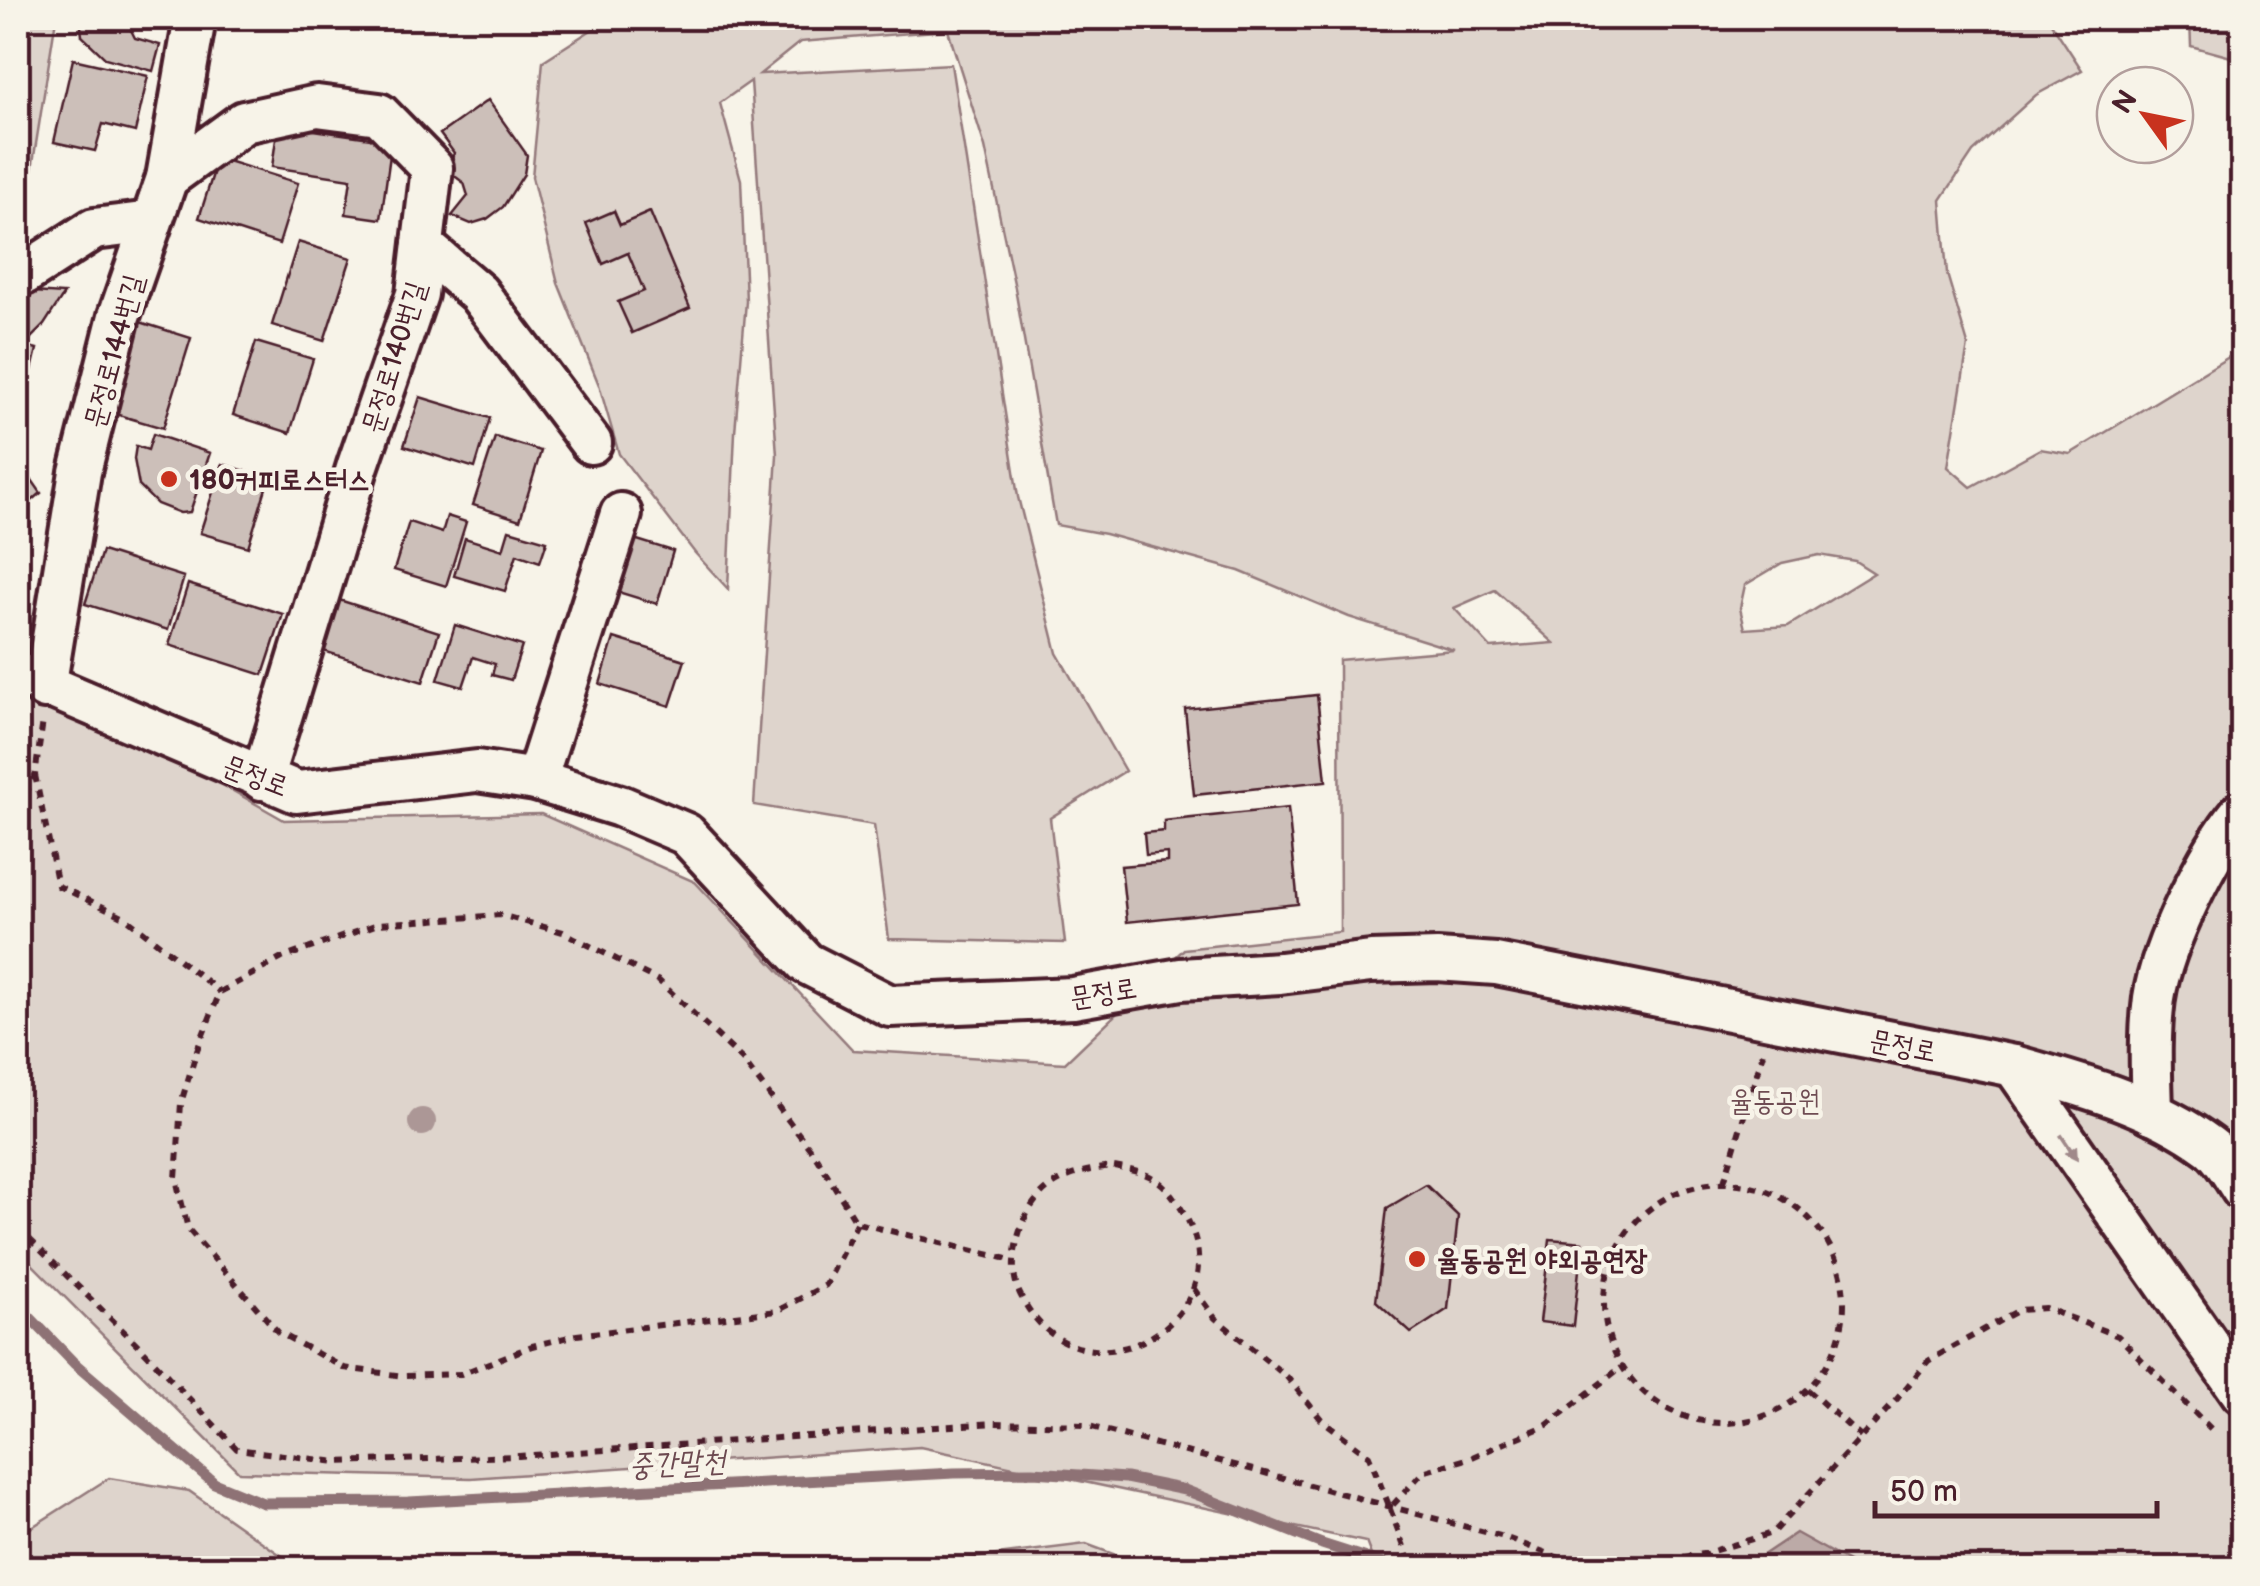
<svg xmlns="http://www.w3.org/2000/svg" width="2260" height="1586" font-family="'Balsamiq Sans','Poor Story',sans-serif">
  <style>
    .green { fill: #ded4cc; stroke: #947a7c; stroke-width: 2.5; fill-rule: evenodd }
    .water { fill: #bcaaa7; stroke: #8e7275; stroke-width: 2.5 }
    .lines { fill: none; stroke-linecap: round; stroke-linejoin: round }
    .stream { stroke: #8e7275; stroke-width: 11 }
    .building { fill: #ccbfb9; stroke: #4a1f2b; stroke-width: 2.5 }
    .minor-casing { stroke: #4a1f2b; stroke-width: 48 }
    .path { stroke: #4a1f2b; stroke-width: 6; stroke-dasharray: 8 8; stroke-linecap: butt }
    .minor { stroke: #f7f3e8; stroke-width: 40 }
    .tree { fill: #ac9796 }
    .oneway { fill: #a0898a }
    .poi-dot { fill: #c8321e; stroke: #f7f3e8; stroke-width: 4 }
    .labels { text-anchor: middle; stroke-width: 9; stroke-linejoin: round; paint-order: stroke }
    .street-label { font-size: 28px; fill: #4a1f2b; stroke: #f7f3e8 }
    .poi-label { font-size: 28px; font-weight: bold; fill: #4a1f2b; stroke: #f7f3e8; text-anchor: start }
    .park-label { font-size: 28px; fill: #6f4c53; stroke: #f7f3e8 }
    .water-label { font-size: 30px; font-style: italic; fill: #6c4950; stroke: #f7f3e8 }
  </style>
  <rect width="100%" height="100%" fill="#f7f3e8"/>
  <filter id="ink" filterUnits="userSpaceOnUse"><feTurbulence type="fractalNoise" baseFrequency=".01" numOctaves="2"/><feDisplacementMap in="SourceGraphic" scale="20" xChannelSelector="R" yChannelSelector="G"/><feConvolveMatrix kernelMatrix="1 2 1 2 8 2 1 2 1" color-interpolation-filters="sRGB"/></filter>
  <g filter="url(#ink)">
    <g class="green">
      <path d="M18,18h38l-38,239z"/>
      <path d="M610,18h1438l34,52 -46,25 -63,57 -32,48 6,74 21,71 -20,122 23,20 69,-38 30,5 172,-105v1219h-866l-10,-26 -446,-95 -449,31 -232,-6 -221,-222v-550l110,31 156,89 257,-6 154,68 158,168 212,13 119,-114 156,-17 -1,-272 115,-10 -105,-33 -110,-46 -134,-37 -49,-9 -41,-237 -30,-141 -37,-117 -148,12 -40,32 191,-10 67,433 39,156 68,118 -75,47 15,125 -176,-4 -15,-114 -120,-20 23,-350 -26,-374 -31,22 21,77 5,121 -11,131 -7,157 -33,-36 -76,-99 -20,-69 -41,-102 -26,-106 11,-116zM1819,555l36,6 19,12 -86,53 -43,3 -5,-21 5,-23 37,-22zM1495,590l59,53 -63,5 -37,-40z"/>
      <path d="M2190,18h52v42l-51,-14z"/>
      <path d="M109,1478l80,13 96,67 54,10h-321v-32z"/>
      <path d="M1086,1544l65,24h-601l205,-9 161,6z"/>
    </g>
    <path class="water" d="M1796,1533l63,35h-115z"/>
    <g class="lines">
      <path class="stream" d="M18,1305l56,58 140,120 49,20 146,-1 545,-29 79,-1 93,6 59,12 137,54 75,24"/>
    </g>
    <g class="building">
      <path d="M80,18h45l10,20 25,7 -7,26 -48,-13 -23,-22z"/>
      <path d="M73,59l75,17 -13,56 -32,-8 -8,27 -41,-9z"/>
      <path d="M488,100l39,55 -3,19 -21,33 -16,12 -16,5 -19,-8 16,-20 -4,-13 -16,-12 6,-18 -14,-19z"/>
      <path d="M278,125l114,16 -11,78 -35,-5 5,-35 -79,-12z"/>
      <path d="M218,158l80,25 -19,61 -80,-26z"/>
      <path d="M614,211l6,14 30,-13 40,96 -58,25 -14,-31 26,-11 -16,-38 -25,11 -17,-41z"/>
      <path d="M298,242l53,16 -27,83 -52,-16z"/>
      <path d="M18,291l46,3 -20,31 -13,13 -13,-19z"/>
      <path d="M137,321l54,17 -28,90 -55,-16z"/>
      <path d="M256,342l57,17 -23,74 -57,-18z"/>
      <path d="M18,344l19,5 -19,80z"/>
      <path d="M420,397l70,21 -15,50 -71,-22z"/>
      <path d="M153,434l57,19 -20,59 -10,1 -23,-9 -18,-18 -5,-27 2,-13 12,4z"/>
      <path d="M495,437l46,14 -21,69 -47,-15z"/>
      <path d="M21,464l20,29 -23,20v-47z"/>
      <path d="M222,464l47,14 -21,69 -48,-14z"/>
      <path d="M447,516l19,6 -20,64 -52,-16 15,-48 33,11z"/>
      <path d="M509,530l38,11 -7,21 -23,-8 -12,37 -51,-15 11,-38 38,12z"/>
      <path d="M621,535l52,16 -16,53 -52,-16z"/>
      <path d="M102,551l82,26 -16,53 -83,-26z"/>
      <path d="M188,584l95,30 -20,61 -94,-30z"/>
      <path d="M333,598l106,34 -16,50 -106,-33z"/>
      <path d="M455,625l67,21 -11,34 -19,-5 3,-11 -22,-7 -10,30 -25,-7z"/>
      <path d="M614,638l71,22 -15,46 -70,-22z"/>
      <path d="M1317,695l9,86 -132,14 -9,-86z"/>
      <path d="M1288,808l10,96 -171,18 -6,-56 46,-4v-9l-21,2 -2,-22 20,-2v-10z"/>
      <path d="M1426,1185l32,31 -10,93 -37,24 -35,-32 11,-93z"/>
      <path d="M1550,1239l32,3 -9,84 -33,-4z"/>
    </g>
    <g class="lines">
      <g class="minor-casing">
        <g id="minor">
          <path d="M167,178l77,-56 73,-16 62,8 53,54 -15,126 -59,171 -96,314"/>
          <path d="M423,246l55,47 113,150"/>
          <path d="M18,274h6l70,-45 57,-7"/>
          <path d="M18,673l279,119 180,-21 59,9 84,26 66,28 120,129 84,43 183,-8 108,-19 99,-6 91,-11 66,-2 59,4 518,102c67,19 138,38 195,80 14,10 24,30 33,43"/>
          <path d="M45,688l35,-216 39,-156 48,-138 28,-160"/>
          <path d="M536,780l85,-266"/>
          <path d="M2014,1066l228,327"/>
          <path d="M2152,1113c-1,-39 -3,-77 2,-115 8,-53 54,-146 88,-187"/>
        </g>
      </g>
      <g class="path">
        <path d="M35,775l23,111 67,31 95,75"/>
        <path d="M18,809l17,-34 8,-54"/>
        <path d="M1114,1167c40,7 49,11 71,48 61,105 -106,198 -164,81 -10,-19 -8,-39 -3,-59 14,-50 47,-66 96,-70z"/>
        <path d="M1724,1182l39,-129"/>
        <circle cx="1724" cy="1303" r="120"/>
        <path d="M857,1223l-31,62 -49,26 -200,24 -45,11 -71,28 -57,2 -60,-8 -66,-36 -90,-103 -12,-50 5,-76 16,-53 23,-58 62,-34 96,-34 122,-9 63,17 96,49 83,78 75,99 40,65 155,37"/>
        <path d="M18,1228l125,122 94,99 100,13 182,-6 475,-33 91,2 419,112 82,31"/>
        <path d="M1194,1289l21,29 72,59 34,42 48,37 21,52 33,-36 47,-14 77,-33 77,-60"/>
        <path d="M1808,1390l53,47"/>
        <path d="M1390,1509l22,59"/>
        <path d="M1604,1568l99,-14 69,-21 125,-134 31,-38 91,-51 26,-2 73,28 97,97"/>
      </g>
      <use href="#minor" class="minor"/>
    </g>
    <circle class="tree" cx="422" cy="1122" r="14"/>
    <defs><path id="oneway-solid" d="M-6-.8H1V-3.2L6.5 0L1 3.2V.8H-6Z" transform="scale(2.5)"/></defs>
    <use class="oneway" href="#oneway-solid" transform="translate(2069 1147) rotate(56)"/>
  </g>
  <g class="poi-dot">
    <circle cx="169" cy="479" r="10"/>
    <circle cx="1417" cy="1259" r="10"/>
  </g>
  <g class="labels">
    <g class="street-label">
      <text transform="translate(113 351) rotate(-75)" y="10">문정로144번길</text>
      <text transform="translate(393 357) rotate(-73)" y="10">문정로140번길</text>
      <text transform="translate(256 775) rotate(21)" y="10">문정로</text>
      <text transform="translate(1103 992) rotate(-9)" y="10">문정로</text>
      <text transform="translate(1903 1045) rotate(11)" y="10">문정로</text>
    </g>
    <g class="poi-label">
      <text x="189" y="489">180커피로스터스</text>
      <text x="1437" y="1269">율동공원 야외공연장</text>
    </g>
    <g class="park-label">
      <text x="1775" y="1110">율동공원</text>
    </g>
    <g class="water-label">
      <text transform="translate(677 1463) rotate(-3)" y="10">중간말천</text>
    </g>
  </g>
  <rect width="2260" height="1586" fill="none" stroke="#f7f3e8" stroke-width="60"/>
  <rect x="30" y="30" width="2200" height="1526" fill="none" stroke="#4a1f2b" stroke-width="4" filter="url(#ink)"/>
  <g transform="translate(2145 115) rotate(303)"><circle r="48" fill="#f7f3e8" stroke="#b29e9c" stroke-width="2.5"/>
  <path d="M0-8L18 38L0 25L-18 38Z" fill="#c8321e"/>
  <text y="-15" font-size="28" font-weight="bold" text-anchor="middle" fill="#4a1f2b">N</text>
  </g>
  <path d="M1875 1501v15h282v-15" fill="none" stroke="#4a1f2b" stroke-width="5"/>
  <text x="1890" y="1501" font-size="30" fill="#4a1f2b" stroke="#f7f3e8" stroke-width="8" paint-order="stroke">50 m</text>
</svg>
